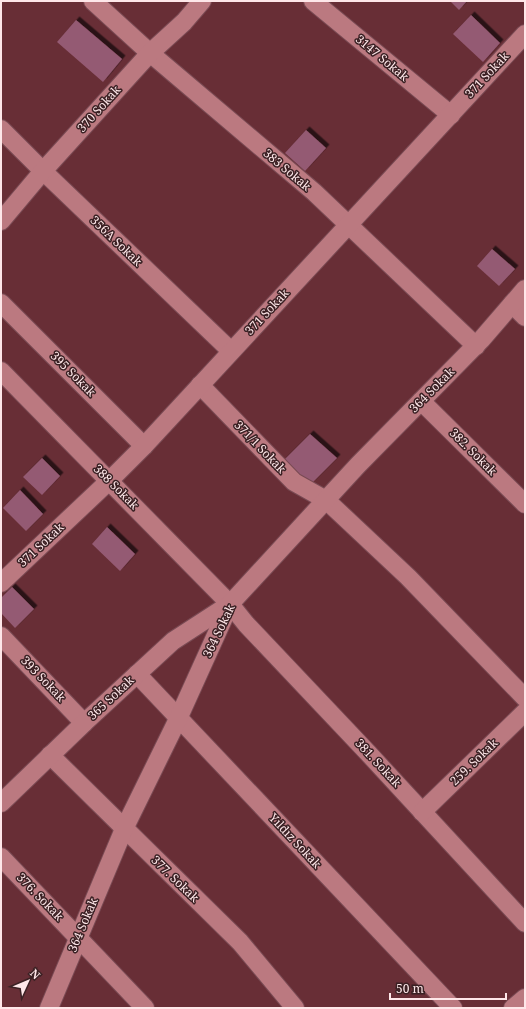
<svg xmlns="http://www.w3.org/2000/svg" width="526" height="1009" font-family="'Noto Serif',serif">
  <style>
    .building { fill: #945a73; filter: url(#shadow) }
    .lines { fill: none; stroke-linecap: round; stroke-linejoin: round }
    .street-casing { stroke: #794a53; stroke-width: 20 }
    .street { stroke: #bb7980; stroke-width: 18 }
    .labels { text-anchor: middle; stroke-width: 3; stroke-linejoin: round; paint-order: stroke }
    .street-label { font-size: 12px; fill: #fee7e9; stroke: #3b2124 }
  </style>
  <defs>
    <filter id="shadow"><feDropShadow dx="3.5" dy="-3.5" stdDeviation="0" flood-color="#0009"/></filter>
  </defs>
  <rect width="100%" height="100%" fill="#682e36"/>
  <g class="building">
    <path d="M450,1h17l-8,9z"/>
    <path d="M471,15l29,28 -17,19 -30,-28z"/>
    <path d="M76,20l46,39 -19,23 -46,-40z"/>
    <path d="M306,130l20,18 -21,23 -20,-18z"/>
    <path d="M492,249l23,20 -16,17 -22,-20z"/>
    <path d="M310,434l27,24 -25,25 -7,-1 -22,-21z"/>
    <path d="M42,458l18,18 -18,19 -19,-18z"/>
    <path d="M20,490l23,24 -17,17 -23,-23z"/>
    <path d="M107,527l28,27 -15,17 -28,-27z"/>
    <path d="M12,587l22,22 -19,19 -14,-15v-15z"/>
  </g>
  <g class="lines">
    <g class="street-casing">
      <g id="street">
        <path d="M93,1l57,52 164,139 162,154"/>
        <path d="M313,1l138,114"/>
        <path d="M1,129l42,42 188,180"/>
        <path d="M1,221l42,-50 107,-118 34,-31 18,-21"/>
        <path d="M1,303l143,143"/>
        <path d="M512,304l13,13"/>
        <path d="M1,371l229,233 16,20 123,130 156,169"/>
        <path d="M200,385l94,97 32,18 82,77 117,121"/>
        <path d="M421,401l104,103"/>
        <path d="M1,583l108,-102 35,-35 381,-412"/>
        <path d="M1,636l83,87"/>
        <path d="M137,674l316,334"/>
        <path d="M50,755l190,187 55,66"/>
        <path d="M1,803l83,-80 89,-82 57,-37"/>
        <path d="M422,812l103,-100"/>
        <path d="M1,857l144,151"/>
        <path d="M49,1008l75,-179 54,-110 52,-115 128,-139 123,-125 44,-51"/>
        <path d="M513,1008l12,-10"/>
      </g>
    </g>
    <use href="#street" class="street"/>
  </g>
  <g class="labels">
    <g class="street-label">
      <text transform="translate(382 58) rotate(40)" y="4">3147 Sokak</text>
      <text transform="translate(487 75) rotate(-47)" y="4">371 Sokak</text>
      <text transform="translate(99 109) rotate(-48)" y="4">370 Sokak</text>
      <text transform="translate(287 170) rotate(40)" y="4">383 Sokak</text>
      <text transform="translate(116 241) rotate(44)" y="4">356A Sokak</text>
      <text transform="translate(267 312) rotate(-47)" y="4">371 Sokak</text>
      <text transform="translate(73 374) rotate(45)" y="4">395 Sokak</text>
      <text transform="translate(432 390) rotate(-45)" y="4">364 Sokak</text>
      <text transform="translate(260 447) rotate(46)" y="4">371/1 Sokak</text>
      <text transform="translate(473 452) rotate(45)" y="4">382. Sokak</text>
      <text transform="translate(116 487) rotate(45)" y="4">388 Sokak</text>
      <text transform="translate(41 545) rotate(-43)" y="4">371 Sokak</text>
      <text transform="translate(219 631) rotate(-64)" y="4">364 Sokak</text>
      <text transform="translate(43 679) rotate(46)" y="4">393 Sokak</text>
      <text transform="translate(111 698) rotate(-43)" y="4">365 Sokak</text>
      <text transform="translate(474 762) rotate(-44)" y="4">259. Sokak</text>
      <text transform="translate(378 763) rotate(47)" y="4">381. Sokak</text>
      <text transform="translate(295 841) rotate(47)" y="4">Yıldız Sokak</text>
      <text transform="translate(175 879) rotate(44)" y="4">377. Sokak</text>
      <text transform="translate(40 897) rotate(46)" y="4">376. Sokak</text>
      <text transform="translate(83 925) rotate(-67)" y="4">364 Sokak</text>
    </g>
  </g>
  <rect width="526" height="1009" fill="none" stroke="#fee7e9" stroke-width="4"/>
  <g transform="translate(28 981) rotate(46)" stroke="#3b2124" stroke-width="3" paint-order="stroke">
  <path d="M0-3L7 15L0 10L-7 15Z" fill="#fee7e9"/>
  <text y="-6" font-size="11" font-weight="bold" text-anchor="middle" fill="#fee7e9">N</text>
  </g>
  <path d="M390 993v6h116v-6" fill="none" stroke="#fee7e9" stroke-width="2"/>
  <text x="396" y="993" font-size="12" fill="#fee7e9" stroke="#3b2124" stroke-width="3" paint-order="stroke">50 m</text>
</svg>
